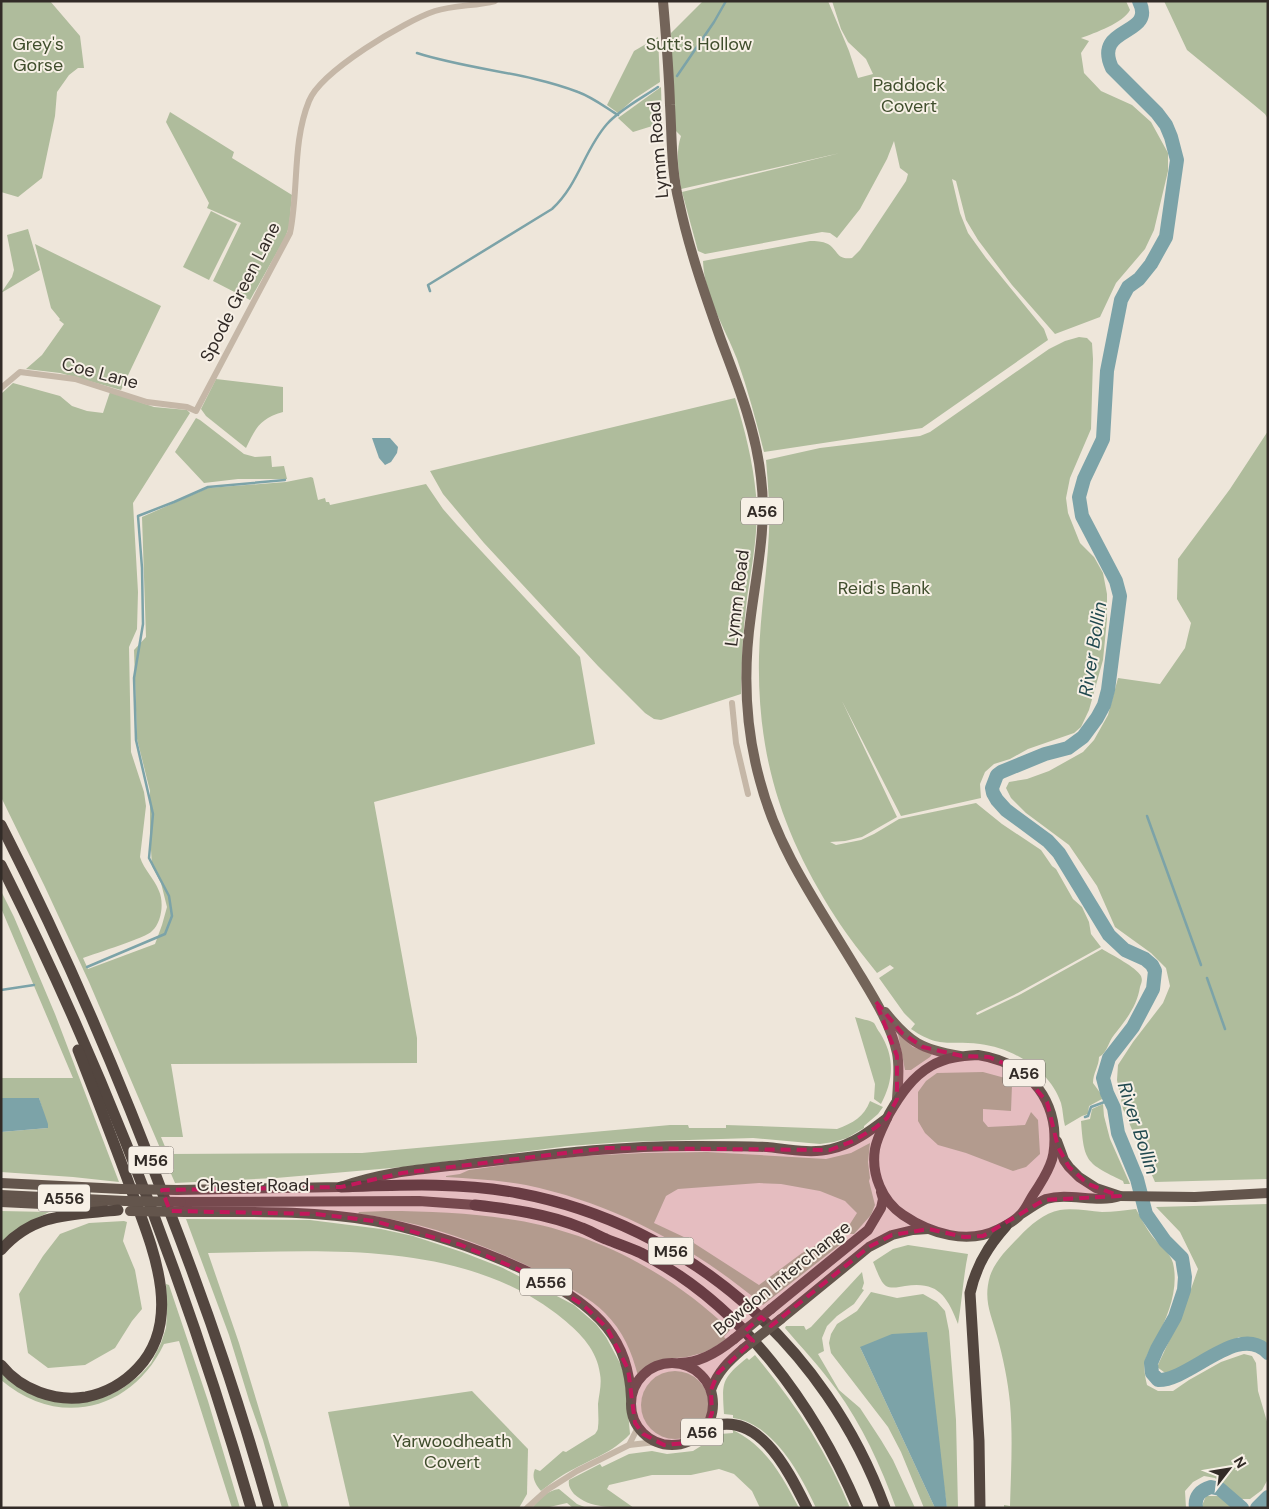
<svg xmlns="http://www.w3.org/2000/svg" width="1269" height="1509" font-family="'DM Sans',sans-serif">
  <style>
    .green { fill: #afbc9c }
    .water { fill: #7ca3a8 }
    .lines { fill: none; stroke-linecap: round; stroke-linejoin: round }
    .stream { stroke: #7ca3a8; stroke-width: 2.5 }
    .river { stroke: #7ca3a8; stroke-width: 14 }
    .minor { stroke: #c5b7a7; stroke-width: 6 }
    .primary { stroke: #736459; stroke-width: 10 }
    .trunk { stroke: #63554c; stroke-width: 10 }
    .motorway { stroke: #53463f; stroke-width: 11 }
    .trunk-bridge { stroke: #63554c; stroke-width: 10 }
    .marked { fill: #c2185b; fill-opacity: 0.2; stroke: #c2185b; stroke-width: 4; stroke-dasharray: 10 6; stroke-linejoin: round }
    .labels { text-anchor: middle; stroke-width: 4; stroke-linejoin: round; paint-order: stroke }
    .shield { fill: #f7f0e6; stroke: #6d6660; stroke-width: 1 }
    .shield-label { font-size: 16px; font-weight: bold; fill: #322b27 }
    .park-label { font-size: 18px; fill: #404e2d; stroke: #f7f0e6 }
    .street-label { font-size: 18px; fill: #322b27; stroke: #f7f0e6 }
    .water-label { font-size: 19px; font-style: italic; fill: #21494f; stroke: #f7f0e6 }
  </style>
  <rect width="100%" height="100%" fill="#eee6da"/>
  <g class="green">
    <path d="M1,1h49l30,35 4,32h-6l-9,7 -12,17 -2,24 -13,62 -24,19 -17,-5z"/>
    <path d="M703,1h125l21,50 9,27 15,-4 -7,-15 -18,-17 -7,-13 -9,-28h294l4,9c-7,13 -35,23 -49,28l8,3 -8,12 3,20 17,18 31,14 19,17 17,31v18l-14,59 -9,19 -29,34 -16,34 -45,17 -43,-49 -34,-45 -12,-20 -10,-39 -4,-2 8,34 8,20 18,25 58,71 4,11 -126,88 -158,24c-8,-31 -16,-62 -27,-93 -12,-31 -33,-64 -34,-98l107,-20c6,0 12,0 18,3 11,7 8,16 24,14l8,-8 46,-69 2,-7 -8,-6 -6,-27 -7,18 -27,50 -23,29 -7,-5 -8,-1 -117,22 -7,-3 -16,-59 158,-39 -159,36c-2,-18 -6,-35 0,-53l-7,-7 -3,-96z"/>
    <path d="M1164,1h104v118l-3,-5 -12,-10 -66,-54z"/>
    <path d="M658,37l2,45 -26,17 -16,14 -11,-8 27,-54z"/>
    <path d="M661,87l1,36 -29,9 -15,-14z"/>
    <path d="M170,112l64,40 -2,6 60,37 -3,32 -4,11 -35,62 -37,-19 28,-58 -34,-15 2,-5 -43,-81z"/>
    <path d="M211,211l26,13 -28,56 -26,-13z"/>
    <path d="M28,229l12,41 -39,23 11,-16 2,-7 -7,-35z"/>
    <path d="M35,244l126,62 -40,84 -61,-17 -34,-4 16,-14 22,-31 -5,-4 1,-1 -9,-11z"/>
    <path d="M1079,337l8,1 5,5 1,16 -2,70 -21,49 -4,20 2,15 12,30 14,14 9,16 4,21v25l-4,41 -14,50 -8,17 -7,6 -46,16 -18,10 -16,5 -9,8 -5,12 1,14 -80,18 -59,-115 55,116 -35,20 -17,4 -15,1 6,3 25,-5 13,-6 25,-15 77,-16 26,21 39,26 11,16 4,3 17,30 9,8 7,15 2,12 10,13 -87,48 -38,18 1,2 44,-21 81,-45c10,6 34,18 39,27 2,5 0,7 -1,11 -3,19 -14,33 -26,48 -6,7 -6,17 -15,22 0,9 -6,16 -6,26l8,11 1,5 -13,7 -1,8 -6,2 -17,10c-2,-7 -2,-16 -4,-23 -11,-33 -48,-55 -81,-59 -31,-4 -40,5 -69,-15l4,-5 -11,-11 -25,-35 15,-10 -4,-3 -13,8c-14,-18 -29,-36 -41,-55 -54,-84 -79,-161 -77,-261 1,-42 8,-83 10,-125 1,-24 -1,-48 -3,-72l54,-12 100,-12 10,-4 119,-83 16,-8z"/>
    <path d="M216,379l67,8v25c-24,7 -27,16 -37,36l-40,-32 -5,-7z"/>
    <path d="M13,383l47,13 12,10 15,5 16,2 7,-21 44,15 33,3 3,3 -57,90 5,89 -1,37 -8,18 2,105 13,40 2,14 -6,51c4,13 14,21 19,34 5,11 3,31 -7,40 -6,7 -56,22 -69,27l5,11 67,-25 7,-19 5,-18 -6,-24 -9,-17 -2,-32v-43l-13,-52 -3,-89 12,-13 -4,-120 66,-29 78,-6 25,-5 2,1 5,22 7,-2 1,4h3l1,3 96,-21 17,25 14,16 123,132 15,87 -221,58 43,236v25l-246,1 12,73h-22l7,17 194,-1 308,-28h18l1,3h37v-3l111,4c16,-6 27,-12 33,-28l13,6 -5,7 -14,12v2l-17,10 -13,4 -14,2 -67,-6 -128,4 -57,4 -165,21 -127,11 -101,5 -86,-201 -44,-95 -44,-90v-403z"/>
    <path d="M735,398c10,32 18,64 21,97 3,35 -4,69 -9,103 -4,32 -6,64 -6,96l-80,26 -7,-1 -9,-6 -47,-47 -114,-123 -41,-49 -13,-23z"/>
    <path d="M196,418l4,2 44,34 11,3 16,-1 1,11 12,-1 3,13h-49l-34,4 -29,-31z"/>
    <path d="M1268,431v748l-113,3 -32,-73 -6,-29 1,-15 15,-23 30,-39 7,-17 -4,-18 -15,-15 -36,-26 -18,-41 -28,-41 -43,-32 -15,-15 -5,-10 3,-6 18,-3 22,-8 34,-19 11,-12 14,-25 10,-37 42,6 25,-36 6,-25 -14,-24 1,-40 52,-70z"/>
    <path d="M1,891l13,26 41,97 64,168 -46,-5 -72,-5v-40l47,-4 -9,-30h-38v-20h72l-72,-170z"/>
    <path d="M855,1017c5,2 15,3 19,6 2,3 4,8 6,10 15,24 14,47 1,71l-7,-5 1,-15z"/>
    <path d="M898,1034l15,13 19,7 -2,3 -19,13h-6z"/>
    <path d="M983,1072l22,6 7,7 -1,26 -28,-2v12l5,6 37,-2 6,-13 7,8 2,34 -14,13 -13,4 -47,-18 -28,-8 -13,-12 -7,-12v-29l8,-11 11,-8z"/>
    <path d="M1103,1104l1,12 6,23 20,45h-6l-1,-3c-37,-18 -39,-19 -42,-60l9,-2 2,-10z"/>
    <path d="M870,1143l-2,19 2,16 -1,3 6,24 -4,10 -17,19h-4l-7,-9 5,2 9,-14 -12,-12 -25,-10 -39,-7 -22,-1 -81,6 -12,7 -12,27 32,15 73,47 43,-32 32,-17 2,-9 6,13 -1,4 -78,61c-71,-59 -147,-101 -237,-120 -26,-5 -53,-6 -80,-8v-1l14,-2 9,-4 49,-7 64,-7 62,-3 63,-1 119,7 25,-6z"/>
    <path d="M1268,1204v144l-29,-11 -71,38 -11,-8 27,-58 14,-40 -18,-37 -24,-25z"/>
    <path d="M1136,1209c5,9 10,19 16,27 7,9 18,16 21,27 6,26 -5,52 -16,75 -3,7 -9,13 -11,20 -3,9 -1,18 1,27l11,6h15l16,-11 32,-18 23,-8 8,2 4,7 2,28 10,34v54l-6,11 -12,9h-10l-25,-21 -11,-2 -11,6 -8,9 1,17h-182v-3l6,1c1,-34 3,-69 0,-103 -2,-22 -7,-46 -13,-67 -6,-22 -14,-36 -7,-60 5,-15 18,-28 29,-39 11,-12 25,-24 41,-27 13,-2 29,1 42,2 11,0 23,-2 34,-3z"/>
    <path d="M1,1211l48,1 -27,14 -21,18z"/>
    <path d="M386,1211c43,0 86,2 129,9 81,13 157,54 215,110l-6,7 2,2 -13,9 -11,5 -15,4 -22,2 -12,5 -15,12c-6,-24 -15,-45 -33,-63 -15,-15 -35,-25 -54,-35 -60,-32 -124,-56 -193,-64l1,-2z"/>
    <path d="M186,1219l124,1 71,9 32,7 49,16 41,16 71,37 22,19 10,13 15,28 4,13 5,56c-18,19 -37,24 -60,37 -10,5 -20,13 -29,20 -5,-6 -10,-13 -6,-22l5,2 23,-20 3,1 29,-18c2,-3 3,-4 3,-7 1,-7 0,-15 0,-23 1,-10 4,-20 2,-30 -3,-24 -19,-40 -37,-55 -98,-80 -237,-68 -355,-66l31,90 50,165h-7l-19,-68 -14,-40 -20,-65z"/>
    <path d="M124,1221l3,1 -4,19 12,29 7,39 -10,12 -17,27 -30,17 -37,3 -20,-15 -9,-59 24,-38 17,-22 29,-11z"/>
    <path d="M908,1245l60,9c-5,24 -6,47 -10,70 -11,-28 -20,-43 -53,-38 -6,1 -14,3 -19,0 -6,-4 -10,-18 -13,-24l20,-13z"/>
    <path d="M862,1272l2,11 -2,6 2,1 -10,14 -17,12 -10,10 -5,12 2,13 -6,3 21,36 21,18 21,32 12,20 22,48h-19c-15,-42 -34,-83 -60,-119 -16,-22 -34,-41 -51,-61l1,-2h18l2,4 5,-3z"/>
    <path d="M166,1284l3,1 39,116 32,107h-8l-53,-167 -15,3c-32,67 -106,85 -163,36v-9l31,24 76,1 15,-8 16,-12 12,-13 10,-20 5,-15 1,-14z"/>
    <path d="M871,1292l26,6 26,-4 14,8 8,9 4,20 7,89 2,88h-11l-6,-41 -81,-120 75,161h-11l-23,-56 -13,-25 -57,-74 -2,-10 2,-9 6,-10 20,-13z"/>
    <path d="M755,1355c39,47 72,96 95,153h-34c-15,-33 -43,-85 -83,-90v-3l-9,-1c-2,-32 -3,-35 23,-56l2,2z"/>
    <circle cx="675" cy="1405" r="34"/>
    <path d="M472,1391l56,58 -1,45 -8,14h-169l-22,-96z"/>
    <path d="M733,1430c34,17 49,46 66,78h-39l-8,-17 -18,-17 -15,-5 -28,6h-39l-43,10 -2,4 27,19c-21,-1 -44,1 -60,-14 -4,-5 -6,-8 -5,-14l31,-16 2,3 27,-13 15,-2 8,-1 15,3 26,-3 27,-17 13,-1z"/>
    <path d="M559,1489l18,15 10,4h-14l-6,-5 -22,5h-13c7,-9 16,-18 27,-19z"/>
    <path d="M1206,1496h15l19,12h-39z"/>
  </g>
  <g class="water">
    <path d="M372,438h18l8,9 -1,6 -6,9 -6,3 -6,-7z"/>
    <path d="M1,1098h38l9,26v4l-47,4z"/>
    <path d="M927,1332l20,176h-12l-75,-161 32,-13z"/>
  </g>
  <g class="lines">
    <g class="stream">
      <path d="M417,53c53,17 109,19 161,39 14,5 27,15 40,23"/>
      <path d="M677,76l37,-54 12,-21"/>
      <path d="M430,291l-2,-6 124,-76c27,-25 32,-59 55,-85 12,-14 35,-26 51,-37"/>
      <path d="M1147,816l54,149"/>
      <path d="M87,967l78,-33 7,-18 -3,-20 -20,-38 4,-44 -17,-74 -2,-62 9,-54 -1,-56 -4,-52 36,-14 34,-15 77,-7"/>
      <path d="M1207,978l18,51"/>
      <path d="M1,990l33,-5"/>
      <path d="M1085,1117l3,-1 3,-9 19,-7"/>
    </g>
    <g class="river">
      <path d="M1139,1c18,36 -47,24 -27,67l45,45 9,12 5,12 6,23 -11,77 -15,27 -12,15 -11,8 -7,13 -14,71 -4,68 -19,40 -5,18 3,19 34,65 4,15 -12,94 -4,15 -7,13 -14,19 -15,11 -23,6 -44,18 -4,3 -5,13 1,5 4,7 9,10 42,31 11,12 50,82 16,15 20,9 7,6 3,6 -2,18 -20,38 -24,31 -6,20 4,15 7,15 4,25 19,46 9,35 19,27 17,17 3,19 -1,13 -9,27 -18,32 -6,14 1,10 6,7c32,1 81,-59 110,-27"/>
      <path d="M1196,1508c-2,-12 5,-18 15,-21l9,2 22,19"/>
      <path d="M1257,1508l11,-11"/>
    </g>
    <g class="minor">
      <path d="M1,388l19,-16 55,7 72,23 40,5 9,4 94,-178c9,-44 2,-90 19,-132 12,-30 96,-80 126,-90 19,-6 41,-5 60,-10"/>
      <path d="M732,703l4,40 12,51"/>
      <path d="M629,1445l27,-3"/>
      <path d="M527,1508l20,-18 30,-19 52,-26 9,-18"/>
    </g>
    <g class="primary">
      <path d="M663,1c3,35 6,69 7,104 2,32 1,65 9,97 10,47 26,93 42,138 17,45 35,90 40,138 6,46 -4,92 -10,137 -8,56 -6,112 9,166 18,69 58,124 94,184 16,27 36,56 43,88 3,15 1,30 0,46"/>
      <path d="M885,1012c25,31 36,37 75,44"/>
    </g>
    <g class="trunk">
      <path d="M978,1055c40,6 71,32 76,73 1,12 1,26 -4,37 -4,10 -11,21 -17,30 -4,6 -7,14 -12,19 -6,7 -14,11 -22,15 -31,16 -68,5 -96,-14 -21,-14 -32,-41 -28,-66 2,-12 9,-24 14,-35 11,-19 23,-37 42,-48 15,-9 31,-10 47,-11z"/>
      <path d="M1057,1141l7,19 5,7 10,10 17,11 24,8 75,1 73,-4"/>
      <path d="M1,1183l121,6"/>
      <path d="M177,1190l164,-3c40,-15 84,-18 127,-23 77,-9 153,-19 231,-18 22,0 45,0 68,1 20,2 44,7 64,2 22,-5 39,-18 56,-31"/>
      <path d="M1,1195l125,6"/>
      <path d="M1,1202l102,5"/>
      <path d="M181,1202l238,-1 56,4"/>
      <path d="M185,1212c63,0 126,-2 189,9 65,12 192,54 233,107 17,21 23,45 24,70"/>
      <path d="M1023,1213c7,-4 15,-11 23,-14 24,-7 50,5 74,-3"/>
      <path d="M771,1309l97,-79 13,-22 2,-9 -2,-7"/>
      <path d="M781,1319l88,-72 23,-12 21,-5 15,-1"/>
      <path d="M680,1363c20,0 38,-11 54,-24"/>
      <circle cx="672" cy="1404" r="41"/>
      <path d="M711,1390c7,-19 18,-29 32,-41"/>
    </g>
    <g class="motorway">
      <path d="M1,825c64,125 119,254 168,385 38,98 72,197 100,298"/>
      <path d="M1,865c103,205 186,422 250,643"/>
      <path d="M341,1187c59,-2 119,-5 177,6 170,32 308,153 367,315"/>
      <path d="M475,1205c35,4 73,9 107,23 8,3 16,8 24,11 12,5 24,9 35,14 101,51 174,153 217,255"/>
      <path d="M1,1250c33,-38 72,-35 117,-40"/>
      <path d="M1,1365c20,25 54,37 85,32 20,-4 38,-14 52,-29 49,-52 10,-130 -10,-187 -16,-44 -33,-87 -50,-131"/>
      <path d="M706,1429c51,-23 82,41 101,79"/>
      <path d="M980,1508l-1,-67 -9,-148c6,-27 18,-47 36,-67"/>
    </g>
    <g class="trunk-bridge">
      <path d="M122,1189l55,1"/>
      <path d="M126,1201l55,1"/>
      <path d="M130,1211l55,1"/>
      <path d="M734,1339l37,-30"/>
      <path d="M743,1349l38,-30"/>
    </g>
  </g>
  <path class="marked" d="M876,1002l26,31 21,14 39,9 27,1 31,13 27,32 11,45 11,20 19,17 32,12 -76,4 -61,36 -19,1 -35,-8 -37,6 -23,12 -98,79 -10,-9 -17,15 9,9 -35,32 -7,17 1,23 -6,16 -19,14 -23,2 -21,-11 -8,-11 -7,-54 -21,-41 -24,-23 -42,-26 -80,-34 -87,-24 -58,-7 -146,-3 -8,-21 179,-3 61,-14 204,-25 224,2 23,-9 22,-13 12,-10 10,-19v-43z"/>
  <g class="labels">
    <g class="shield">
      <rect x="741" y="497.5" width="42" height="27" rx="4"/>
      <rect x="1003" y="1059.5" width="42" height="27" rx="4"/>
      <rect x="128.5" y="1146.5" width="45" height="27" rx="4"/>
      <rect x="38" y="1184.5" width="52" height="27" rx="4"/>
      <rect x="648.5" y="1237.5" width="45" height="27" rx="4"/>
      <rect x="520" y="1268.5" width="52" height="27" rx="4"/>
      <rect x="681" y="1418.5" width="42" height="27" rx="4"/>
    </g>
    <g class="shield-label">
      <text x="762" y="517">A56</text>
      <text x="1024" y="1079">A56</text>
      <text x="151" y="1166">M56</text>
      <text x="64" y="1204">A556</text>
      <text x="671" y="1257">M56</text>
      <text x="546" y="1288">A556</text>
      <text x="702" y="1438">A56</text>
    </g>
    <g class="park-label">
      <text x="38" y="50">Grey's<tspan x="38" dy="21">Gorse</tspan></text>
      <text x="699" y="50">Sutt's Hollow</text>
      <text x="909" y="91">Paddock<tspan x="909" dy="21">Covert</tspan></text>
      <text x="884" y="594">Reid's Bank</text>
      <text x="452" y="1447">Yarwoodheath<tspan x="452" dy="21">Covert</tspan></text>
    </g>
    <g class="street-label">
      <text transform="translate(658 150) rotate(-95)" y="6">Lymm Road</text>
      <text transform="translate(240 292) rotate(-63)" y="6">Spode Green Lane</text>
      <text transform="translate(100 373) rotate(15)" y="6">Coe Lane</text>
      <text transform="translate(737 598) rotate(-83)" y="6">Lymm Road</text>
      <text x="253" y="1191">Chester Road</text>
      <text transform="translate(782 1278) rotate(-39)" y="6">Bowdon Interchange</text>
    </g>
    <g class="water-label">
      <text transform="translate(1092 649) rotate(-81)" y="7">River Bollin</text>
      <text transform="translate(1139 1128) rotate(72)" y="7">River Bollin</text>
    </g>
  </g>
  <rect width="1269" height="1509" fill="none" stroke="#322b27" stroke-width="5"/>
  <g transform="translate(1229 1469) rotate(59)" stroke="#f7f0e6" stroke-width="4" paint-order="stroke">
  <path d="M0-4L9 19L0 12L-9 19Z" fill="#322b27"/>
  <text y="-8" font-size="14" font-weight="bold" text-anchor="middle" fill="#322b27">N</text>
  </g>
</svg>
